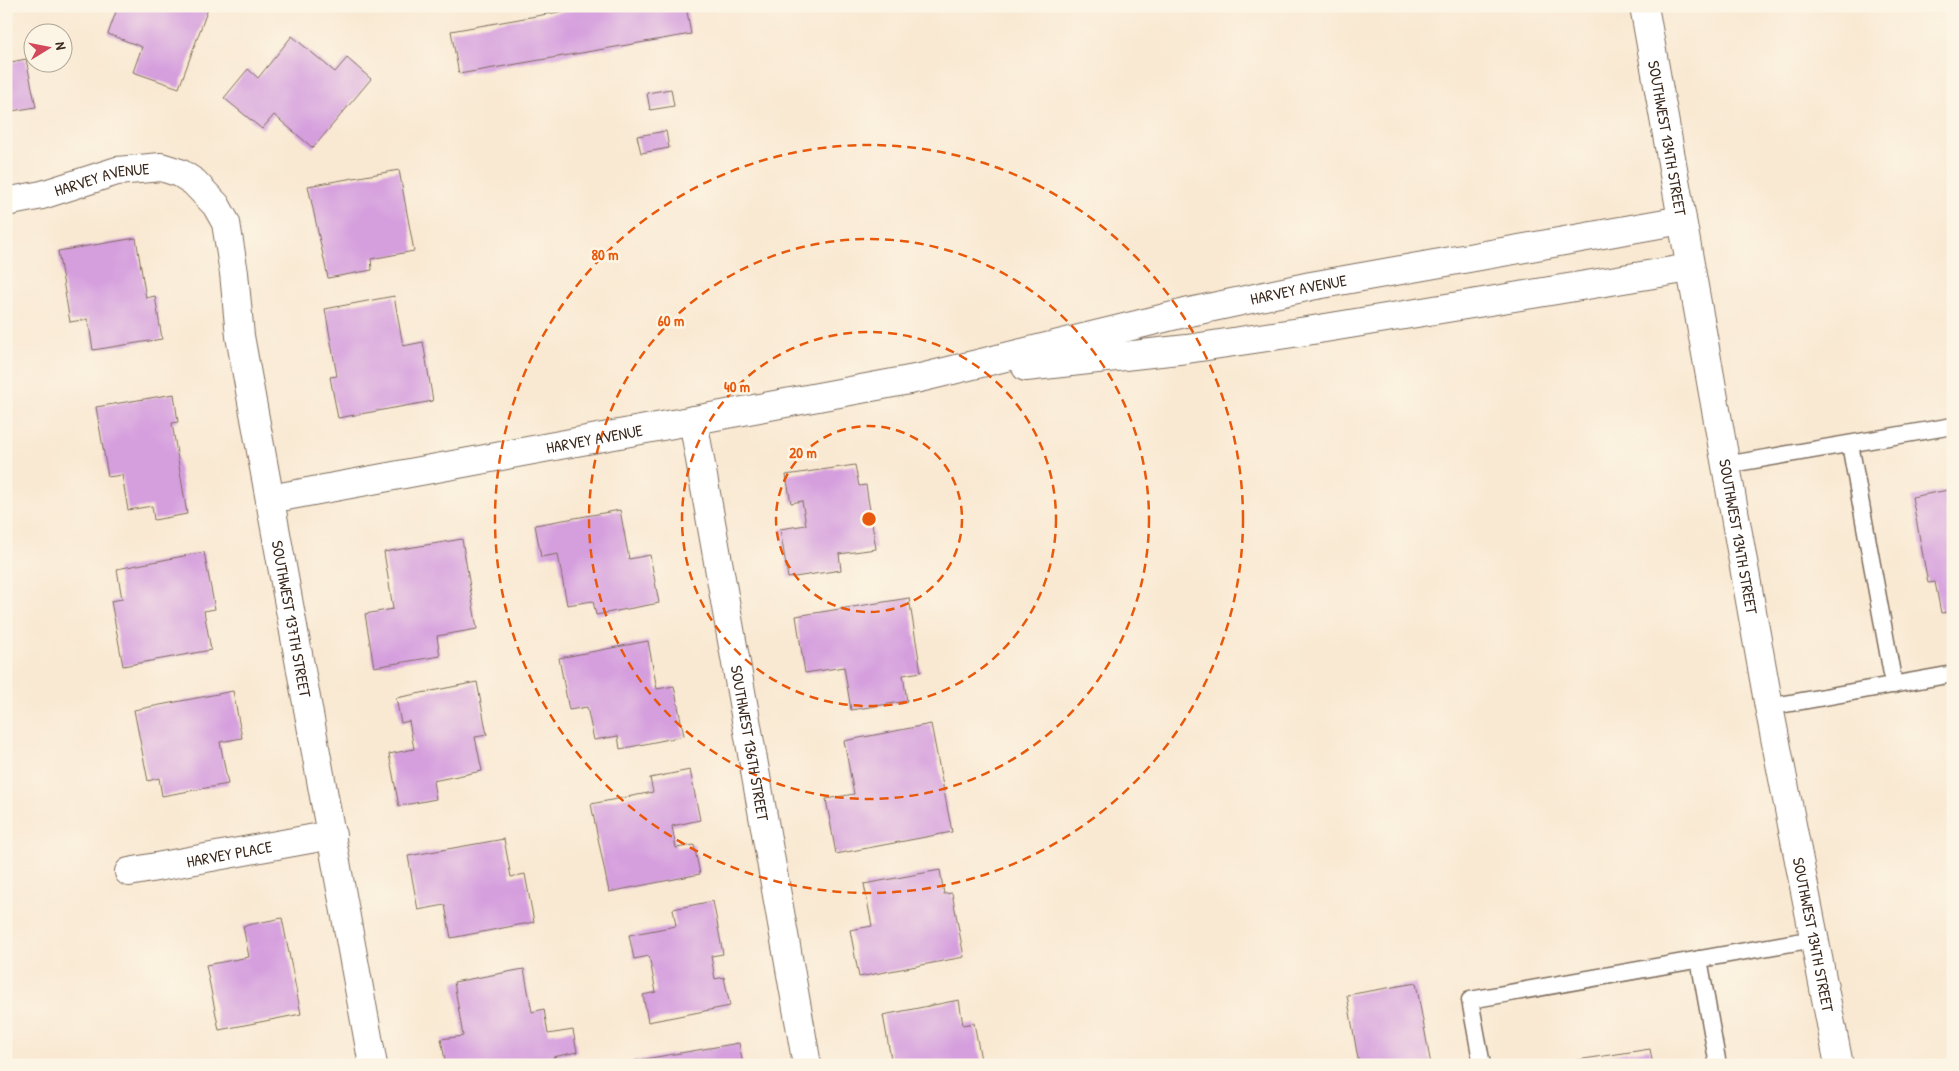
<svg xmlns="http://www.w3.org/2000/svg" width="1959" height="1071" font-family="'Patrick Hand',sans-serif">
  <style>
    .building { fill: #d59fde }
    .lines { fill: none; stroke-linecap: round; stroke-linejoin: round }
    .service-casing { stroke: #7e6d5d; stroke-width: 19 }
    .minor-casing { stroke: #7e6d5d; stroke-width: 30 }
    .secondary-casing { stroke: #7e6d5d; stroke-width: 30 }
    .service { stroke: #fff; stroke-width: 16 }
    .minor { stroke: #fff; stroke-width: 28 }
    .secondary { stroke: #fff; stroke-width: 28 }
    .ring { fill: none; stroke: #e8590c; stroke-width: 2.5; stroke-dasharray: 9 6 }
    .labels { text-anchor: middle; stroke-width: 5; stroke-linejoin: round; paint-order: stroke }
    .street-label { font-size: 16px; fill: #3b2a1e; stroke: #fcf5e5 }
    .centre { fill: #e8590c; stroke: #fcf5e5; stroke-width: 2.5 }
    .ring-label { font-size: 15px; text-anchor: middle; font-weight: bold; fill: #e8590c; stroke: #fcf5e5; stroke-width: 5; stroke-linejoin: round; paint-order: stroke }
  </style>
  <rect width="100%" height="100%" fill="#fcf5e5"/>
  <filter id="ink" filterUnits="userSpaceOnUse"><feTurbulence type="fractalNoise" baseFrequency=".02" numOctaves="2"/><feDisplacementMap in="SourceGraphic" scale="10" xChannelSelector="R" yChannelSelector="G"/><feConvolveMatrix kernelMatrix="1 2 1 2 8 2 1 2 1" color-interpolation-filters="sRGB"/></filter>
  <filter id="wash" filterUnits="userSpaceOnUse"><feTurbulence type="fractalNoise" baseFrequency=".0096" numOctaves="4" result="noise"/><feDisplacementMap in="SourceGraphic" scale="20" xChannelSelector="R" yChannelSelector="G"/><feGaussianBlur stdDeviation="1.12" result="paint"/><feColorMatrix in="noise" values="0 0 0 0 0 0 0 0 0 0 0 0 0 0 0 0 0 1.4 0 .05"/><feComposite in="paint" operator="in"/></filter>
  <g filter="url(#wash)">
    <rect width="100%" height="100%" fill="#f9e9d3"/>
    <g id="blocks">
      <g class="building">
        <path d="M118,6h91l-30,82 -46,-16 9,-25 -34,-13z"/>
        <path d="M593,6h93l5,28 -232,40 -8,-43z"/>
        <path d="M292,36l43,36 12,-14 24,21 -58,69 -39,-33 -12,14 -38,-31 24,-29 10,9z"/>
        <path d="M26,59l10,48 -30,5v-49z"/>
        <path d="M671,89l3,17 -24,4 -3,-17z"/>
        <path d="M666,131l3,17 -28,5 -4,-17z"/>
        <path d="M399,170l15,81 -43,8 1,11 -44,8 -20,-92z"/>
        <path d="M136,238l10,60 9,-2 7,43 -69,11 -5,-31 -18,3 -12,-71z"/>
        <path d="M394,296l9,50 20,-4 10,59 -95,17 -8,-41 7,-1 -12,-67z"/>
        <path d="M174,394l4,28 -6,1 15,91 -33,6 -2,-14 -24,4 -6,-35 -14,2 -12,-70z"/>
        <path d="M855,465l4,21 7,-1 10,64 -37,5 2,16 -53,8 -8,-49 26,-4 -4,-24 -11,2 -5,-28z"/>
        <path d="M1953,489v122l-12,2 -6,-31 -7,1 -16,-86z"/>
        <path d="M620,510l9,49 21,-4 9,48 -63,12 -3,-14 -26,4 -9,-51 -17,3 -6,-32z"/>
        <path d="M462,539l15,90 -40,7 3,20 -66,11 -9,-53 28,-5 -9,-57z"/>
        <path d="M204,552l11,57 -11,2 7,39 -88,16 -12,-65 11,-2 -5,-30z"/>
        <path d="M909,598l12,74 -18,3 4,26 -56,9 -7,-43 -39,6 -9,-57z"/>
        <path d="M648,641l9,48 17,-3 10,50 -64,13 -2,-13 -24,4 -7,-33 -18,3 -10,-52z"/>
        <path d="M477,682l10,53 -12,2 7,34 -49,10 3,18 -37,7 -10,-52 25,-5 -5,-28 -8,2 -5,-25z"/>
        <path d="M233,691l9,47 -22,4 8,42 -66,12 -3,-18 -11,3 -14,-71z"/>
        <path d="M931,724l21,108 -116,22 -10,-55 28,-5 -10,-53z"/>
        <path d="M690,770l10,50 -28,6 4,22 18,-3 6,29 -91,18 -18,-88 62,-12 -3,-14z"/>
        <path d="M504,839l7,38 14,-3 9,48 -83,16 -6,-33 -27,5 -10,-54z"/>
        <path d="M940,870l4,24 8,-1 12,64 -105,20 -9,-47 22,-4 -8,-42z"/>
        <path d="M713,901l10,53 -12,2 4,23 9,-2 6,29 -82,16 -5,-27 13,-3 -7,-36 -15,3 -5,-24 47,-9 -3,-17z"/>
        <path d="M282,918l19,96 -82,16 -13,-65 43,-8 -6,-31z"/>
        <path d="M524,969l8,43 12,-3 4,25 25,-4 4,22 -24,5 1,8h-108l-5,-26 22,-3 -9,-54z"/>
        <path d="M1416,983l15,82h-72l-12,-70z"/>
        <path d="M959,1000l4,25 11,-2 8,42h-109l-1,-2 19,-4 -8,-44z"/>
        <path d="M739,1043l4,22h-110v-4z"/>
        <path d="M1650,1049l3,16h-88l-1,-3z"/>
      </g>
    </g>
  </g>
  <g filter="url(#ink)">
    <use href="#blocks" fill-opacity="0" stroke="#7e6d5d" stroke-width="1"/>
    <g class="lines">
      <g class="service-casing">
        <g id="service">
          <path d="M1850,444l44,241"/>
          <path d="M1725,465l228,-39"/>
          <path d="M1769,707l184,-33"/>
          <path d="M1699,959l19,106"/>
          <path d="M1482,1065l-12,-65 344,-61"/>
        </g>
      </g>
      <g class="minor-casing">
        <g id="minor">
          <path id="s1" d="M6,202l36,-7 75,-24 44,-4 19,6 14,9 22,23 10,18 8,50 6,63 133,729"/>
          <path d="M1026,367l161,-18 126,-19 377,-62"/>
          <path id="s2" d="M693,420l114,645"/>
          <path id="s3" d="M270,499l650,-121 265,-65 126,-27 371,-66"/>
          <path id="s4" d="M129,872l203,-37"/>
        </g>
      </g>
      <g class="secondary-casing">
        <g id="secondary">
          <path id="s5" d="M1644,6l125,701 70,358"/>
        </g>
      </g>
      <use href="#service" class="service"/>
      <use href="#minor" class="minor"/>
      <use href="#secondary" class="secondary"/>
    </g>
  </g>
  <g class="ring">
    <circle cx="869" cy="519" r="93"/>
    <circle cx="869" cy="519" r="187"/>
    <circle cx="869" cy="519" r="280"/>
    <circle cx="869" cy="519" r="374"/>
  </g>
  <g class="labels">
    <g class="street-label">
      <text dy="6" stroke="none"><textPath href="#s5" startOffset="134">SOUTHWEST 134TH STREET</textPath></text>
      <text dy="6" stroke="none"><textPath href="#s1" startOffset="99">HARVEY AVENUE</textPath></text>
      <text dy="6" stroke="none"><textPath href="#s3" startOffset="1050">HARVEY AVENUE</textPath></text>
      <text dy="6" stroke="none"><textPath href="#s3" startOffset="330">HARVEY AVENUE</textPath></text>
      <text dy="6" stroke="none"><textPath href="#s5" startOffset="539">SOUTHWEST 134TH STREET</textPath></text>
      <text dy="6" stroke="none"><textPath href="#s1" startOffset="650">SOUTHWEST 137TH STREET</textPath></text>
      <text dy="6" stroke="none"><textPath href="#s2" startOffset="328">SOUTHWEST 136TH STREET</textPath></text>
      <text dy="6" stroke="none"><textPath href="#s4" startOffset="102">HARVEY PLACE</textPath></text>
      <text dy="6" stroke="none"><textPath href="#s5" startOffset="944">SOUTHWEST 134TH STREET</textPath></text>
    </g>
  </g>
  <circle cx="869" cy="519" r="8" class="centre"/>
  <g class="ring-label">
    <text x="605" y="260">80 m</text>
    <text x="671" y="326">60 m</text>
    <text x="737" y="392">40 m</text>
    <text x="803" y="458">20 m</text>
  </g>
  <rect width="1959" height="1071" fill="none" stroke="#fcf5e5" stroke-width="25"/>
  <g transform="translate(48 48) rotate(80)"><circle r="24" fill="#fcf5e5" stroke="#afa495"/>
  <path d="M0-4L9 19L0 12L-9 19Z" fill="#d1495b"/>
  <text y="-8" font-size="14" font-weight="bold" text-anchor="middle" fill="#3b2a1e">N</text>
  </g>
</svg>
